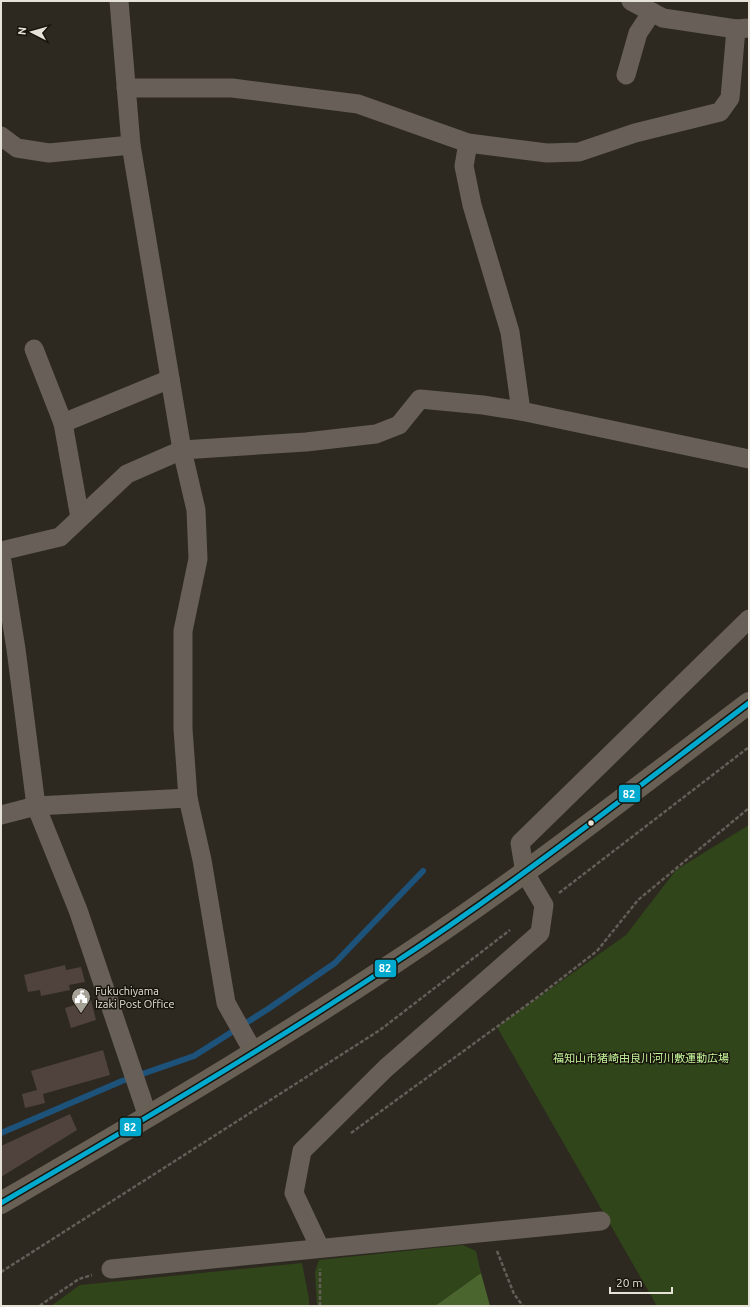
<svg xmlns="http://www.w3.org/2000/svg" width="750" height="1307" font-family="Ubuntu,'Noto Sans JP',sans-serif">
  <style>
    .green { fill: #304519 }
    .forest { fill: #4a652d }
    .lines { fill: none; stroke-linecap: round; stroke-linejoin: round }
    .stream { stroke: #1d527b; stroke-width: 6 }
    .building { fill: #50433d }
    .path { stroke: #635e57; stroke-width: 2.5; stroke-dasharray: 4 2; stroke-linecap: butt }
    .street { stroke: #675f58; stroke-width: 19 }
    .primary { stroke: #685f55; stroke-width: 22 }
    .bus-1-casing { stroke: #18150d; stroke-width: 8 }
    .bus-1 { stroke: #00a9ce; stroke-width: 5 }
    .bus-dot { fill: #e7e2d7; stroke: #18150d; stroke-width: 1.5 }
    .labels { text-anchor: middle; stroke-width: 3; stroke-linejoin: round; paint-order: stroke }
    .poi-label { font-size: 11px; fill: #e7e2d7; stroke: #18150d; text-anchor: start }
    .park-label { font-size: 11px; fill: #c4f499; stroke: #18150d }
    .line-badge { stroke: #18150d; stroke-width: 1.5 }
    .badge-label { font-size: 11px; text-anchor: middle; font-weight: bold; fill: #fff }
  </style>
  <rect width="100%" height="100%" fill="#2d2920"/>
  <g class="green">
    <path d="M749,825v481h-92l-160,-279 129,-92 50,-65z"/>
    <path d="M463,1245l13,6 5,22 -46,33h-118l-2,-34 4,-12z"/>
    <path d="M302,1263l7,36v7h-258l29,-21z"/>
  </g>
  <path class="forest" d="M481,1273l9,33h-55z"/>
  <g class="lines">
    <path class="stream" d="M1,1133l121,-52 72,-25 74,-47 67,-46 88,-92"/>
  </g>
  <g class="building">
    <path d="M65,965l1,5 15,-3 4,15 -16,3 1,5 -29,6 -1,-6 -12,2 -4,-17z"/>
    <path d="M91,1000l5,20 -25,8 -6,-20z"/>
    <path d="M103,1050l7,25 -67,19 2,9 -20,5 -3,-14 15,-4 -6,-19z"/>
    <path d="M70,1114l7,16 -76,47v-31z"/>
  </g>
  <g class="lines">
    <g class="path">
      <path d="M559,893l190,-146"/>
      <path d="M351,1133l184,-134 62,-48 41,-51 111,-92"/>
      <path d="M497,1251l17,43 9,12"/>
      <path d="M1,1272l379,-242 130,-100"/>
      <path d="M40,1306l2,-2 37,-25 13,-4"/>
      <path d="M320,1306v-37"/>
    </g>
    <g class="street">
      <path d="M119,1l12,144 51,305 14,60 2,49 -15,72v98l5,69 14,62 24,143 28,50"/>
      <path d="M631,1l32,17 73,11 13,-1"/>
      <path d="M626,75l12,-42 14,-21"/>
      <path d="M126,88h106l126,16 110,39 79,10 32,-1 56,-19 85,-21 10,-14 6,-69"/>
      <path d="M1,136l16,12 32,5 82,-8"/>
      <path d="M468,143l-4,23 8,39 38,127 11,79"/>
      <path d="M34,349l29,74"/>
      <path d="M80,518l-17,-95 107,-44"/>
      <path d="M1,551l59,-14 67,-63 55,-24 124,-8 70,-8 23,-9 21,-26 63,6 38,6 228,48"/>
      <path d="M1,560l1,2 14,87 20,157 42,104 70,207"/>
      <path d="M1,815l35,-9 152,-8"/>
      <path d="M320,1248l-26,-55 8,-42 84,-83 154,-135 4,-28 -19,-32 -5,-30 229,-224"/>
      <path d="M111,1269l490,-48"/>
    </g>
    <path class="primary" d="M1,1203c132,-77 263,-154 390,-238 124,-81 240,-173 358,-262"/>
    <g class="bus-1-casing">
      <path id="bus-1" d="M1,1203c132,-77 263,-154 390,-238 124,-81 240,-173 358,-262"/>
    </g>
    <use href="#bus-1" class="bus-1"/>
  </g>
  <defs>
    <g id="civic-pin" transform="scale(1)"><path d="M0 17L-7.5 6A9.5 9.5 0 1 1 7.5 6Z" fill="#a6a197" stroke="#18150d"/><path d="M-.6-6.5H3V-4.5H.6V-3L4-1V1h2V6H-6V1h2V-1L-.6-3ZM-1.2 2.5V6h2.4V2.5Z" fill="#fff"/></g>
  </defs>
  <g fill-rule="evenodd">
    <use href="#civic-pin" x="81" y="997"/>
  </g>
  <circle class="bus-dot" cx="591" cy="823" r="3.5"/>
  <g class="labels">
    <g class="poi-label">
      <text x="95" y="995">Fukuchiyama<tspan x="95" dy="13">Izaki Post Office</tspan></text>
    </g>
    <g class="park-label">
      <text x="641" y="1062">福知山市猪崎由良川河川敷運動広場</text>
    </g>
  </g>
  <g class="line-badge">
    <rect x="618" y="784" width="23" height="19" rx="4" fill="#00a9ce"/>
    <rect x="374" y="959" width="23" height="19" rx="4" fill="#00a9ce"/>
    <rect x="119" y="1117" width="23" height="20" rx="4" fill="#00a9ce"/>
  </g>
  <g class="badge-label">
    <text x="629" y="798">82</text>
    <text x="385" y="972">82</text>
    <text x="130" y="1131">82</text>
  </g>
  <rect width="750" height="1307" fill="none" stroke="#e7e2d7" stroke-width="4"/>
  <g transform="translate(32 32) rotate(276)" stroke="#18150d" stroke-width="3" paint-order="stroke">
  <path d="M0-3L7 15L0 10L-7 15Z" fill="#e7e2d7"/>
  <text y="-6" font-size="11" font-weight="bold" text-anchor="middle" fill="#e7e2d7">N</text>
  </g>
  <path d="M610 1287v6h62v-6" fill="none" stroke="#e7e2d7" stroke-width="2"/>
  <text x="616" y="1287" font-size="12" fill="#e7e2d7" stroke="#18150d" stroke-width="3" paint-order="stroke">20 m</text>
</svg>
